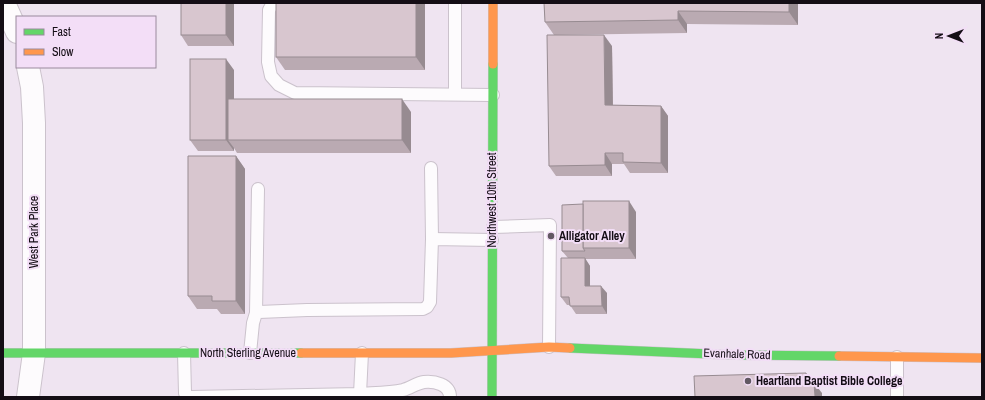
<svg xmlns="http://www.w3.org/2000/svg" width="985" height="400" font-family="'Archivo Narrow',sans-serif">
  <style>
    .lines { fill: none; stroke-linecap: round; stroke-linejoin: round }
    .lane-casing { stroke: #cbc2cc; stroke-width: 14 }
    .street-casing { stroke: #cbc2cc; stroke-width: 24 }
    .fast-casing { stroke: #cbc2cc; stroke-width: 10 }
    .slow-casing { stroke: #cbc2cc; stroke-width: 10 }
    .lane { stroke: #fdfbfd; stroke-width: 12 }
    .street { stroke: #fdfbfd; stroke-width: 22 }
    .fast { stroke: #63d668; stroke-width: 9 }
    .slow { stroke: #ff974d; stroke-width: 9 }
    .wall { fill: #baaab2 }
    .shaded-wall { fill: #978b91 }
    .building { fill: #d8c6cf; stroke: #978b91 }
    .poi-dot { fill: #615862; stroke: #f3def7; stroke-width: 1.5 }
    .labels { text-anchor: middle; stroke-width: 4; stroke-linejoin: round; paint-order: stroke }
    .street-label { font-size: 12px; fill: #140d15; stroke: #f3def7 }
    .poi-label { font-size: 12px; font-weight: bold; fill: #140d15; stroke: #f3def7; text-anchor: start }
  </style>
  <rect width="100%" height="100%" fill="#efe4f1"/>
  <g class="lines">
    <g class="lane-casing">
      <g id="lane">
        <path d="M273,3l-4,7 -1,52 3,14 8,9 16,8 198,2"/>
        <path d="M455,3v91"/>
        <path d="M431,168l1,71"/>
        <path d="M493,227l57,-2 -1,122"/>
        <path d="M256,313l2,-124"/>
        <path d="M184,353l1,40 2,3 4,1 169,-3 2,-41"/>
        <path d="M250,353l3,-30 3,-10 3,-1 48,-2 116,-1 4,-2 3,-5 2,-63 60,1"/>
        <path d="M360,394c14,-1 30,-1 43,-4 7,-2 14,-7 21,-8 10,-1 26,2 26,15"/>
        <path d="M897,397v-40"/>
      </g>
    </g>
    <g class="street-casing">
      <g id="street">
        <path d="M4,3l13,29"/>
        <path d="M28,397l6,-44v-230l-2,-36 -4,-20"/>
      </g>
    </g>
    <g class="fast-casing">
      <g id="fast">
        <path d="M570,348l164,7 105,1"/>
        <path d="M3,353h298"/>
        <path d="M492,397l1,-333"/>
      </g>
    </g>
    <g class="slow-casing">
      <g id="slow">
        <path d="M493,64v-61"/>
        <path d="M301,353h150l98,-6 21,1"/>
        <path d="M839,356l143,2"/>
      </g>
    </g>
    <use href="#lane" class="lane"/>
    <use href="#street" class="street"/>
    <use href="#fast" class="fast"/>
    <use href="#slow" class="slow"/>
  </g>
  <g class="wall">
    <path d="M234,3v43h-46l-7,-11z"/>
    <path d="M425,3v67h-140l-9,-13z"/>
    <path d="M544,3h254v22l-111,-1v9l-133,2 -9,-13z"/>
    <path d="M612,46l1,59 48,1 7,10v57h-38l-6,-9h-12v12h-56l-7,-10z"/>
    <path d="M234,70v29l177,13v41h-174l-3,-5v3h-36l-8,-11z"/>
    <path d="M236,156l9,13v145h-24l-4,-5h-20l-9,-13z"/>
    <path d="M583,204l53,8v47h-51l5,7v20l17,7v21h-31l-6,-9h-3l-6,-8 7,-39 -6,-7z"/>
  </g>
  <g class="shaded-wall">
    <path d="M226,3h8v43l-8,-11z"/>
    <path d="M416,3h9v67l-9,-13z"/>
    <path d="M789,3h9v22l-9,-13z"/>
    <path d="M678,11l9,13v9l-9,-13z"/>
    <path d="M604,35l8,11 1,70 -8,-11z"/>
    <path d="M226,59l8,11v70h-6l6,8v3l-8,-11z"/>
    <path d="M402,99l9,13v41l-9,-13z"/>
    <path d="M661,106l7,10v57l-7,-10z"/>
    <path d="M605,153l7,11v12l-7,-11z"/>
    <path d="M236,156l9,13v145l-9,-13z"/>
    <path d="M629,201l7,11v47l-7,-11z"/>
    <path d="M585,258l5,8v27l-5,-7z"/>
    <path d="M601,286l6,7v21l-5,-8z"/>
    <path d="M806,373l8,11 -7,-1z"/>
    <path d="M814,383l8,10v4h-7z"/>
  </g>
  <g class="building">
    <rect x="181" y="3" width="45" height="32"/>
    <rect x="276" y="3" width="140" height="54"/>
    <path d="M544,3h245v9l-111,-1v9l-133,2z"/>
    <path d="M547,35h57l1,70 56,1v57l-38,-1v-9h-18v12l-56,1z"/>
    <rect x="190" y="59" width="36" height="81"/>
    <rect x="228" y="99" width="174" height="41"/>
    <path d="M188,156h48v145h-24v-5h-24z"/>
    <rect x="583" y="201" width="46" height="47"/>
    <path d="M583,204v44l2,3h-23v-46z"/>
    <path d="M561,258h24v28h16l1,20h-32l-1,-9h-8z"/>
    <path d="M806,373l1,10h7l1,14h-120l-1,-21z"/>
  </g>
  <g class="poi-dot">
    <circle cx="551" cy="236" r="4"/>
    <circle cx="748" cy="381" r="4"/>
  </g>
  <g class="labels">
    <g class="street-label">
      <text transform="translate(492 200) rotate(-90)" y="4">Northwest 10th Street</text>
      <text transform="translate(34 232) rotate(-90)" y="4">West Park Place</text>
      <text x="248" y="357">North Sterling Avenue</text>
      <text transform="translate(737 354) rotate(2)" y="4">Evanhale Road</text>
    </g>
    <g class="poi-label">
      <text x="559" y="240">Alligator Alley</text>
      <text x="756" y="385">Heartland Baptist Bible College</text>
    </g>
  </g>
  <rect width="985" height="400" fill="none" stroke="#140d15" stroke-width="8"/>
  <rect x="16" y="16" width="140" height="52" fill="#f3def7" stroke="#9a8a9d"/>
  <rect x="24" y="29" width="20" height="6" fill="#63d668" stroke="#9a8a9d"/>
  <text x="52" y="36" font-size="12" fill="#140d15">Fast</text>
  <rect x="24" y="49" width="20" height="6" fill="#ff974d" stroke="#9a8a9d"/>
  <text x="52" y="56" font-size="12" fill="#140d15">Slow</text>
  <g transform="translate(949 36) rotate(270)" stroke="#f3def7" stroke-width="3" paint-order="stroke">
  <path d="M0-3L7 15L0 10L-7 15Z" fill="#140d15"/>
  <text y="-6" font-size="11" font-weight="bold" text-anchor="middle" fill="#140d15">N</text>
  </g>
</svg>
